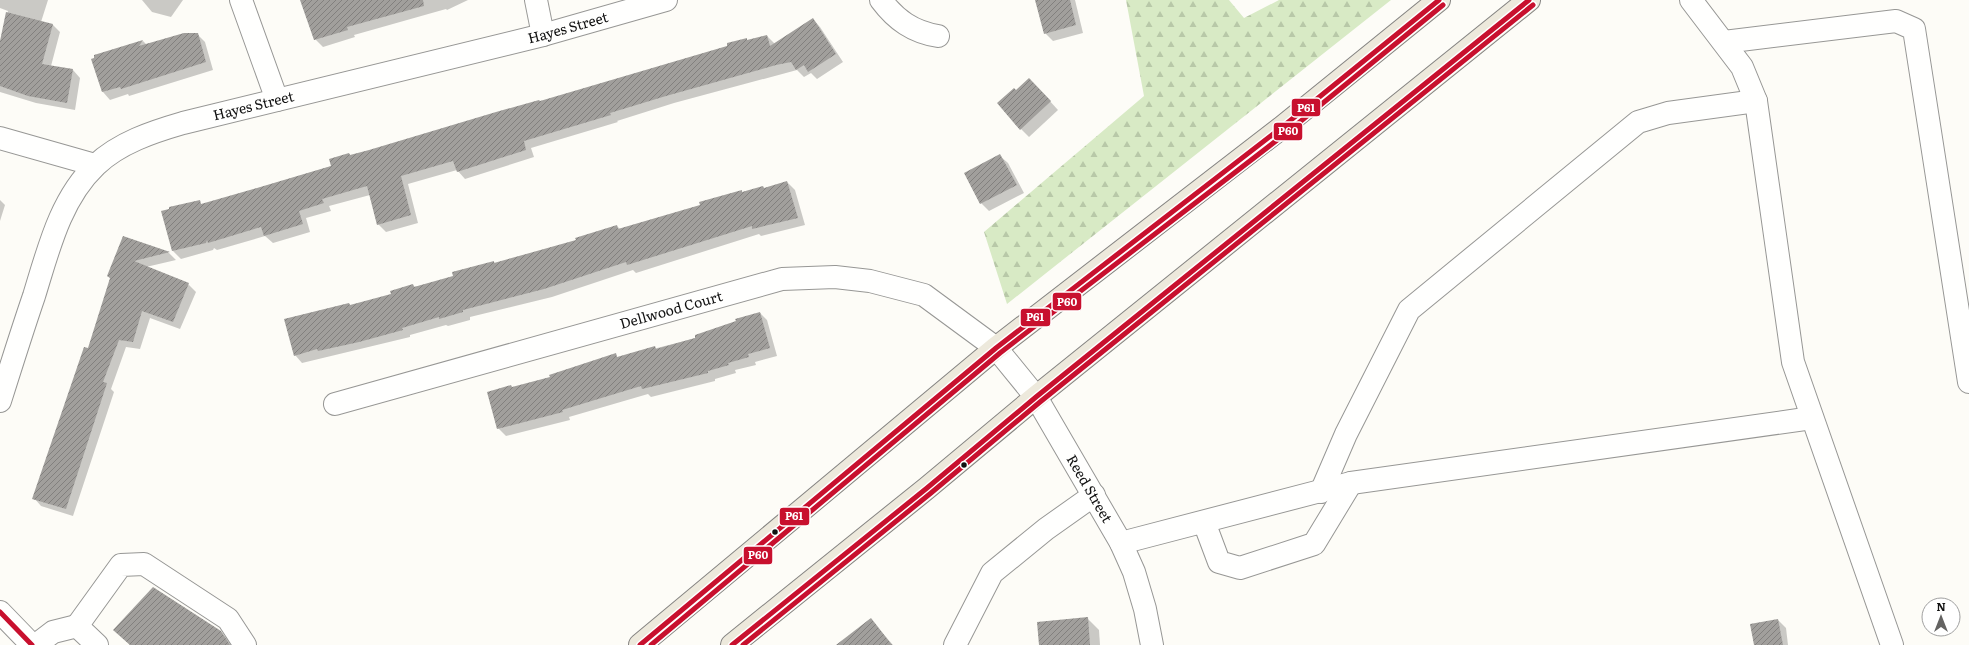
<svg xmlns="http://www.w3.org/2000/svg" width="1969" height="645" font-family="Literata,serif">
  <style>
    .forest { fill: url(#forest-firs) }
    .shadow { fill: #0003 }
    .building { fill: url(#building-hatch) }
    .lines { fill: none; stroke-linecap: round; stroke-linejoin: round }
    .minor-casing { stroke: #979795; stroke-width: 24 }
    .major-casing { stroke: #858482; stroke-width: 24 }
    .minor { stroke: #fffffe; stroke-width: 22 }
    .major { stroke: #ede9dc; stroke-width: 22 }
    .bus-1-casing { stroke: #fff; stroke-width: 8 }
    .bus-2-casing { stroke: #fff; stroke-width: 8 }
    .bus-1 { stroke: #c8102e; stroke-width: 5 }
    .bus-2 { stroke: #c8102e; stroke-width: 5 }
    .bus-dot { fill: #111; stroke: #fff; stroke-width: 1.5 }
    .labels { text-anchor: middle; stroke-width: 4; stroke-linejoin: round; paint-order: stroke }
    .street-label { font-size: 14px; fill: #111; stroke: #fff }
    .line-badge { stroke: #fff; stroke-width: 1.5 }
    .badge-label { font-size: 11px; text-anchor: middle; font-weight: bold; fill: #fff }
  </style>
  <defs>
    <pattern id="forest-firs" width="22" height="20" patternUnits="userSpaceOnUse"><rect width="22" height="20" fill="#d8eac5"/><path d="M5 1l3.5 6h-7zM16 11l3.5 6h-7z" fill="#b8c8a8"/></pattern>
    <pattern id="building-hatch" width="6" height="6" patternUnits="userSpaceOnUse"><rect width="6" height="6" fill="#a19f9c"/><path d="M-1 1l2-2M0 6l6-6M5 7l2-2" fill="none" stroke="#82807e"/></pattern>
  </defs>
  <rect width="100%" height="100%" fill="#fdfcf7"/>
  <path class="forest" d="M1126,0h103l15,18 35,-18h112l-384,304 -23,-72 160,-136z"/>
  <g class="shadow">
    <path d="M0,0h48l-7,22 12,3 7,7 -9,34 22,4 7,8 -5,32 -39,-7 -36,-11v-49l8,-32 -8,-3z"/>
    <path d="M142,0h41l-12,17 -19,-5z"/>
    <path d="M309,0h159l-21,10 -1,-1 -92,26 1,2 -32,10 -8,-8z"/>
    <path d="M1036,0h39l8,33 -30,8 -8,-8z"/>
    <path d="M813,19l7,8 23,35 -26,17 -6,-6 -7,4 -7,-7 -123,33 -57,18 1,1 -87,26 3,9 -69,22 -8,-9 -49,14 10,39 -32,9 -8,-8 -8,-29 -41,11 2,5 -25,7 4,14 -37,11 -8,-7 -48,14 -3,-2 -1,2 -32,9 -8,-8 -10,-39 36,-10 3,3 130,-39 17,-12 2,2 189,-54 189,-56 17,-7 2,2 19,-5 8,8z"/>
    <path d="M197,34l8,8 8,28 -84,26 -1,-2 -18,6 -7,-8 -6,-18 16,-24 30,-9 3,3z"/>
    <path d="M1037,87l21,23 -29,27 -8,-8 -5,-38z"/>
    <path d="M1000,156l8,7 16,30 -35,18 -8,-8z"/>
    <path d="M787,182l8,8 10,35 -44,11 -2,-2 -123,39 -3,-3 -81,27 -82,20v3l-22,6 -2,-1 -36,10v2l-108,26 -7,-8 56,-49 41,-11 21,-10 2,2 39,-10 40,-15 2,2 82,-23 39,-15 3,3 82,-24 39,-14 2,2 21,-4z"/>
    <path d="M0,200l5,5 -5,16z"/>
    <path d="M124,237l45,16 7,7 -30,7 42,17 8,8 -16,37 -30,-11 -10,31 -14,-2 -15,42 3,3 -41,124 -32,-10 -7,-8 54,-148 23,-71 -3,-3z"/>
    <path d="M760,313l7,7 10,36 -22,6 1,3 -21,5 1,3 -21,6v2l-64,16 -3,-3 -79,23 1,3 -64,16 -8,-8 15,-40 39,-11 63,-22 3,3 78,-20z"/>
    <path d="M1087,618l12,12 1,15h-60z"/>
    <path d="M870,619l23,26h-55z"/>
    <path d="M1778,620l8,8 2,17h-33z"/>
    <path d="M115,630l106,2 12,13h-103z"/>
  </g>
  <g class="building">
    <path d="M300,0h123l1,6 -77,21 1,3 -34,10z"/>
    <path d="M1035,0h35l6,25 -32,9z"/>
    <path d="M6,12l47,12 -11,40 31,5 -6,34 -39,-7 -28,-10v-45z"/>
    <path d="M813,18l23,36 -28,18 -4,-7 -8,5 -5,-8 -15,3 -110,31 -56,17 1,2 -87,26 2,9 -69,22 -4,-11 -52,15 10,39 -34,10 -10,-39 -45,13 2,4 -25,8 4,13 -39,12 -3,-9 -53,16 -1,-3 -1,3 -34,8 -11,-40 8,-2v-2l31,-7 1,4 56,-16 74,-22 -2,-7 20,-6 1,2 19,-5 127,-38 43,-12 1,1 187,-55v-3l20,-5v2l20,-5 3,11z"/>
    <path d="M184,33h14l8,29 -85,27 -1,-2 -18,5 -11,-33 3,-1v-3l49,-15 -4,6z"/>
    <path d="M1029,78l22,23 -31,29 -23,-27 17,-15 2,2z"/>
    <path d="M1000,154l17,31 -37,19 -16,-31z"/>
    <path d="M787,181l11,37 -46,11v-3l-125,39 -1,-3 -82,27 -81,21v2l-24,7v-2l-37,11 1,2 -44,12 -41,9 -1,-2 -23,7 -10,-37 65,-16 1,2 41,-11 -1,-3 23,-7 1,3 39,-11 -1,-4 42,-11v2l82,-23 -1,-2 42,-13 1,4 82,-24 -1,-3 43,-12v2l21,-6 1,2z"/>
    <path d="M123,236l47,16 -36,9 55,22 -16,39 -31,-11 -9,31 -14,-2 -16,42 4,1 -41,126 -34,-10 52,-152 4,1 22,-70 -3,-2z"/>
    <path d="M760,312l10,36 -22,6 1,3 -21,6 1,2 -21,6v2l-66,16 -1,-3 -79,24 1,2 -66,17 -10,-37 24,-7 1,2 38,-10 -1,-2 67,-22 1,4 38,-11 1,3 39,-11v-3l41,-14 -1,-2z"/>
    <path d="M153,587l68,44 9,14h-100l-17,-15z"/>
    <path d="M1088,617l2,28h-51l-2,-23z"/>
    <path d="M871,618l21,27h-56z"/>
    <path d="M1778,619l5,26h-29l-4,-21z"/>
  </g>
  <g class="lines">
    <g class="minor-casing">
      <g id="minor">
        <path d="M241,0l36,100"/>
        <path d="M536,0l7,35"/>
        <path d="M881,0c15,20 32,32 57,36"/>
        <path d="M1691,0l51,67 14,34 37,261 99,283"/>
        <path d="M1724,42l172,-21 18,8 55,353"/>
        <path d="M0,138l95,27"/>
        <path id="s1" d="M0,401c11,-35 22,-70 34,-105 14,-45 26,-97 62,-131 23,-22 56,-33 87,-42l360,-88 123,-35"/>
        <path id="s2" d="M335,404l447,-125 53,-2 35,4 54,14 72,53 40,49 85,146 13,29 11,37 7,36"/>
        <path d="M1321,492l25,-58 63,-124 229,-188 30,-9 88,-12"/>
        <path d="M1204,522l15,40 21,6 74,-24 37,-61"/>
        <path d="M1121,543l230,-60 461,-65"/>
        <path d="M0,612l32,33"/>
        <path d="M77,626l44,-61 23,-1 84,55 17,26"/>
        <path d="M36,645l17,-13 24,-6 20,19"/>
        <path d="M955,645l37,-72 54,-44 48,-34"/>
      </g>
    </g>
    <g class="major-casing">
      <g id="major">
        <path d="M640,645l356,-297 285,-220 158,-128"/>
        <path d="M732,645l195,-157 109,-91 493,-397"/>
      </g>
    </g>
    <use href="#minor" class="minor"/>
    <use href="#major" class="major"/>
    <g class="bus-1-casing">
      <g id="bus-1">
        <path d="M0,612l32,33"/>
        <path d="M640,645l356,-297 285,-220 158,-128"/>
        <path d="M732,645l195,-157 109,-91 493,-397"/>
      </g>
    </g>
    <g class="bus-2-casing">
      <g id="bus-2">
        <path d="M651,645l349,-292 285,-219 158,-129"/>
        <path d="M743,645l188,-152 109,-91 493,-397"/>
      </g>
    </g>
    <use href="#bus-1" class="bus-1"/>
    <use href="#bus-2" class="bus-2"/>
  </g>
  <g class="bus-dot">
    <circle cx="964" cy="465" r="3.5"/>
    <circle cx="775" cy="532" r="3.5"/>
  </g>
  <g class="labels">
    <g class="street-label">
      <text dy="5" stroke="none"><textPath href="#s1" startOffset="751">Hayes Street</textPath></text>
      <text dy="5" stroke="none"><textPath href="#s1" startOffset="427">Hayes Street</textPath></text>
      <text dy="5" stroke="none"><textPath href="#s2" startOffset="349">Dellwood Court</textPath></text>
      <text dy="5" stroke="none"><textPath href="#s2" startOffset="867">Reed Street</textPath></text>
    </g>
  </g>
  <g class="line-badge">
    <rect x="1291" y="98" width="30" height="19" rx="4" fill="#c8102e"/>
    <rect x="1273" y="122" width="30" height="19" rx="4" fill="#c8102e"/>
    <rect x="1052" y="292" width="30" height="19" rx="4" fill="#c8102e"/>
    <rect x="1020" y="308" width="31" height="19" rx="4" fill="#c8102e"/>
    <rect x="779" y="507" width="31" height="19" rx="4" fill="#c8102e"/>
    <rect x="743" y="546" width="30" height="19" rx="4" fill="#c8102e"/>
  </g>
  <g class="badge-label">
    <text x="1306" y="112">P61</text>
    <text x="1288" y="135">P60</text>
    <text x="1067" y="306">P60</text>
    <text x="1035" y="321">P61</text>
    <text x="794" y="520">P61</text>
    <text x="758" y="559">P60</text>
  </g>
  <g transform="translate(1941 617)"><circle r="19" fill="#ffffff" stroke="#a0a0a0"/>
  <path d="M0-3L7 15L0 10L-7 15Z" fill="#646362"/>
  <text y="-6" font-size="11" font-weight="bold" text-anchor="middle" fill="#111111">N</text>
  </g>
</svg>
